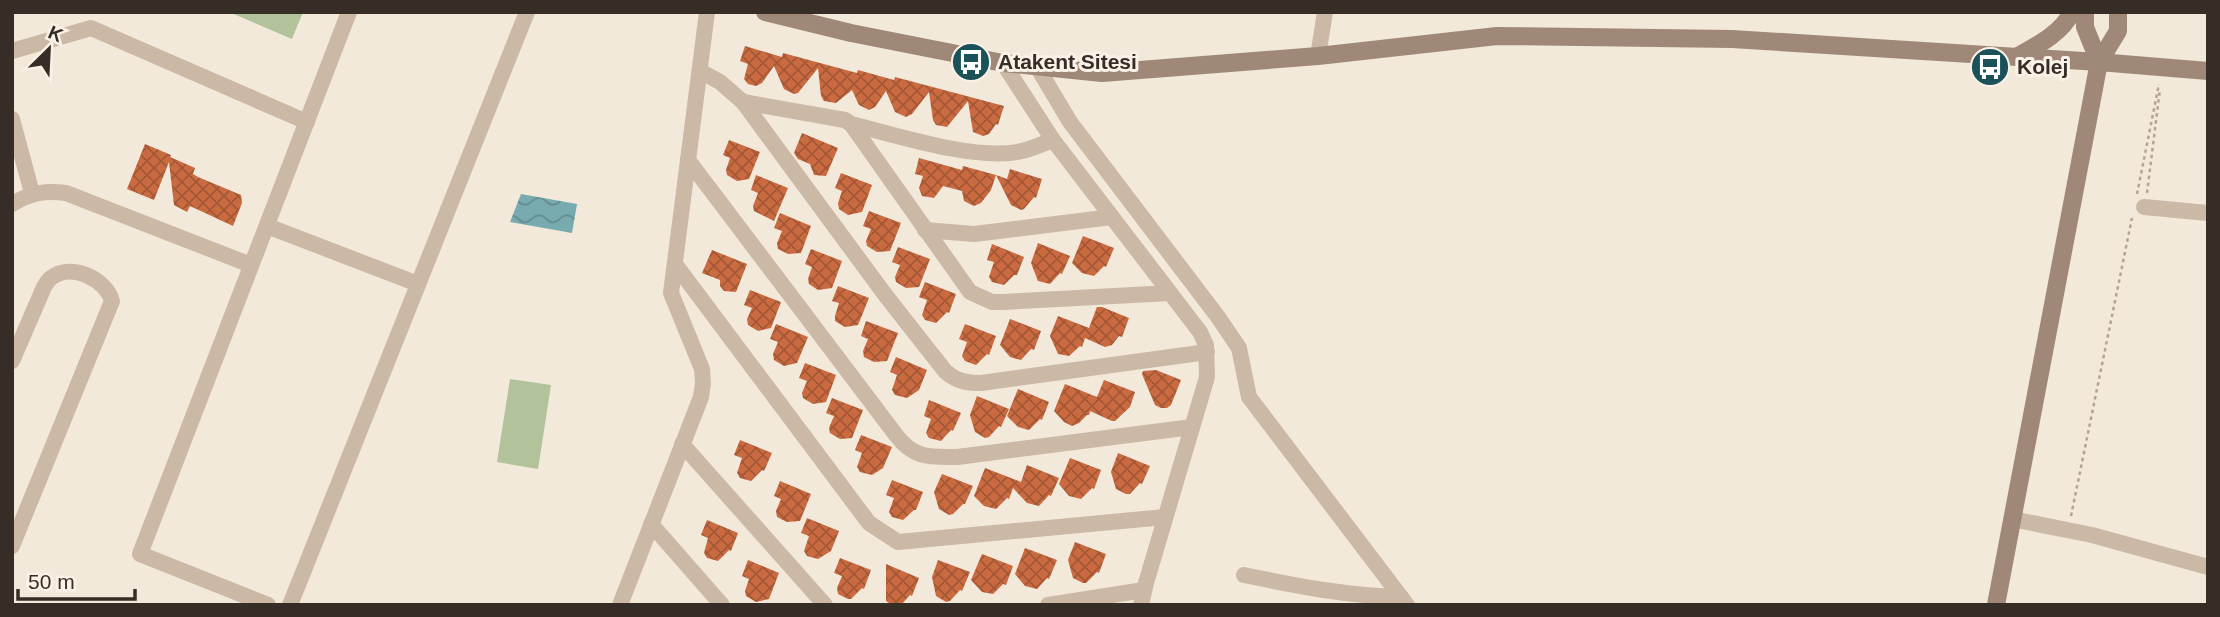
<svg xmlns="http://www.w3.org/2000/svg" width="2220" height="617" font-family="Helvetica,sans-serif">
  <style>
    .grass { fill: #b2c29a }
    .water { fill: url(#water-waves) }
    .building { fill: url(#building-cross-hatch) }
    .lines { fill: none; stroke-linecap: round; stroke-linejoin: round }
    .path { stroke: #b7a390; stroke-width: 2.5; stroke-dasharray: 3.5 3.5; stroke-linecap: butt }
    .street { stroke: #cbb9a6; stroke-width: 16 }
    .secondary { stroke: #9f8877; stroke-width: 18 }
    .labels { text-anchor: middle; stroke-width: 6; stroke-linejoin: round; paint-order: stroke }
    .poi-label { font-size: 21px; font-weight: bold; fill: #372d27; stroke: #faf2e7; text-anchor: start }
  </style>
  <defs>
    <pattern id="water-waves" width="16" height="10" patternUnits="userSpaceOnUse" patternTransform="scale(1.75)"><rect width="16" height="10" fill="#78abb0"/><path d="M0 5q4-4 8 0t8 0" fill="none" stroke="#638c8f"/></pattern>
    <pattern id="building-cross-hatch" width="8" height="8" patternUnits="userSpaceOnUse" patternTransform="scale(1.75)"><rect width="8" height="8" fill="#ca6a41"/><path d="M0 0l8 8M0 8l8-8" fill="none" stroke="#a55836"/></pattern>
  </defs>
  <rect width="100%" height="100%" fill="#f2e9da"/>
  <g class="grass">
    <path d="M229,12h74l-11,27z"/>
    <path d="M510,379l41,6 -13,84 -41,-7z"/>
  </g>
  <path class="water" d="M521,194l56,10 -5,29 -62,-11z"/>
  <g class="building">
    <path d="M745,46l37,11 1,-4 74,20 1,-3 36,10 1,-3 109,29 -6,19 -2,-1 -7,10 -6,2 -10,-4 -5,-31 -21,26 -11,-2 -3,-5 -4,-28 -17,22 -6,3 -11,-5 -9,-21 -11,16 -6,3 -10,-5 -7,-15 -16,13 -12,-2 -3,-5 -3,-28 -20,25 -4,1 -10,-5 -10,-23 -12,17 -6,3 -8,-2 -4,-5 4,-15 -8,-3z"/>
    <path d="M802,133l36,15 -12,28 -12,-1 -4,-11 -12,-5 -4,-6z"/>
    <path d="M729,140l31,12 -11,27 -12,2 -10,-6 -1,-5 4,-12 -7,-3z"/>
    <path d="M145,144l26,11 -1,2 25,11 -2,6 5,3 43,18 1,8 -9,23 -43,-20 -3,6 -13,-7 -5,-43 -15,38 -27,-11z"/>
    <path d="M919,158l43,12 1,-4 33,9 -5,15 -10,13 -7,3 -10,-5 -2,-10 -19,-5 -9,12 -12,-2 -3,-8 4,-12 -8,-2z"/>
    <path d="M1010,169l32,10 -6,19 -2,-1 -10,12 -3,1 -10,-5 -15,-30 11,4z"/>
    <path d="M841,173l31,12 -10,27 -14,3 -9,-6 -1,-6 4,-12 -7,-3z"/>
    <path d="M756,175l32,13 -14,33 -20,-10 -1,-5 5,-13 -7,-3z"/>
    <path d="M869,211l32,12 -11,28 -13,1 -10,-6 -1,-5 5,-12 -8,-3z"/>
    <path d="M780,213l31,13 -10,27 -13,1 -10,-5 -1,-6 5,-12 -8,-3z"/>
    <path d="M1083,236l31,12 -8,19 -2,-1 -10,10 -12,-3 -10,-10z"/>
    <path d="M1038,243l32,13 -8,18 -2,-1 -10,11 -12,-3 -7,-18z"/>
    <path d="M992,244l32,13 -7,18h-3l-10,10 -12,-3 -3,-5 5,-15 -7,-2z"/>
    <path d="M898,247l32,12 -11,28 -13,1 -10,-6 -1,-5 5,-12 -8,-3z"/>
    <path d="M811,249l31,12 -10,27 -14,2 -9,-6 -1,-5 4,-12 -7,-3z"/>
    <path d="M712,250l35,14 -11,28 -12,-1 -4,-5v-6l-18,-7z"/>
    <path d="M925,282l31,12 -7,19 -2,-1 -11,11 -11,-3 -3,-5 5,-15 -8,-3z"/>
    <path d="M838,286l31,12 -11,27 -13,2 -10,-6v-5l4,-13 -7,-2z"/>
    <path d="M750,290l31,12 -10,26 -13,3 -10,-6 -1,-6 5,-11 -8,-3z"/>
    <path d="M1097,307h5l27,11 -7,19 -3,-1 -7,9 -7,2 -20,-9 -3,9 -2,-1 -11,10 -11,-2 -8,-18 8,-20 31,12z"/>
    <path d="M1010,319l31,12 -7,19 -3,-1 -10,11 -11,-3 -10,-12z"/>
    <path d="M866,321l32,12 -11,28 -13,1 -10,-5 -1,-6 5,-12 -7,-3z"/>
    <path d="M776,324l32,13 -11,26 -13,3 -10,-6 -1,-6 5,-12 -8,-3z"/>
    <path d="M965,324l31,12 -7,19 -2,-1 -11,11 -11,-4 -3,-5 5,-14 -8,-3z"/>
    <path d="M896,357l31,13 -8,20 -12,8 -12,-3 -3,-5 5,-15 -7,-3z"/>
    <path d="M805,363l31,12 -10,27 -13,2 -10,-6 -1,-5 5,-12 -8,-3z"/>
    <path d="M1156,370l25,10 -10,25 -4,3h-6l-6,-3 -13,-31 1,-3z"/>
    <path d="M1104,380l31,12 -5,15 -15,14h-3l-22,-10 -1,4h-2l-8,8 -7,3 -8,-4 -10,-11 11,-27 32,13z"/>
    <path d="M1018,389l31,13 -7,18 -2,-1 -11,11 -11,-3 -11,-11z"/>
    <path d="M977,396l32,13 -8,18 -2,-1 -10,11 -4,1 -10,-6 -5,-17z"/>
    <path d="M832,398l31,12 -11,28 -12,1 -10,-6 -1,-5 5,-12 -8,-3z"/>
    <path d="M929,400l32,13 -8,18 -2,-1 -10,11 -12,-3 -3,-5 5,-14 -7,-3z"/>
    <path d="M861,435l31,12 -9,21 -11,7 -12,-3 -3,-5 5,-14 -7,-3z"/>
    <path d="M740,440l32,13 -8,18 -2,-1 -11,11 -11,-3 -3,-5 5,-15 -8,-3z"/>
    <path d="M1118,453l32,13 -8,18 -2,-1 -10,11h-4l-10,-5 -5,-17z"/>
    <path d="M1070,458l31,12 -7,19 -2,-1 -11,11 -12,-3 -10,-12z"/>
    <path d="M1027,465l32,13 -8,18 -2,-1 -10,11 -12,-3 -14,-15 -4,11 -2,-1 -11,11 -12,-3 -10,-10 11,-28 36,14z"/>
    <path d="M942,474l31,12 -8,18h-2l-10,10 -4,1 -10,-6 -5,-17z"/>
    <path d="M892,480l31,12 -7,18h-2l-11,10 -11,-3 -3,-5 5,-14 -8,-3z"/>
    <path d="M780,481l31,13 -11,27 -13,1 -10,-5 -1,-6 5,-12 -7,-3z"/>
    <path d="M807,518l32,13 -8,20 -13,8 -11,-3 -3,-5 5,-15 -8,-3z"/>
    <path d="M707,520l31,13 -7,18 -2,-1 -11,11 -11,-3 -3,-5 4,-15 -7,-3z"/>
    <path d="M1075,542l31,12 -7,19 -2,-1 -11,11h-3l-10,-5 -5,-18z"/>
    <path d="M1025,548l32,12 -8,19 -2,-1 -10,11 -12,-3 -10,-12z"/>
    <path d="M982,554l31,12 -7,19 -3,-1 -10,10 -11,-2 -11,-12z"/>
    <path d="M840,558l31,12 -7,19 -2,-1 -11,11h-3l-10,-5 -1,-6 5,-12 -8,-3z"/>
    <path d="M748,560l31,13 -10,26 -13,3 -10,-6 -1,-5 4,-12 -7,-3z"/>
    <path d="M938,560l32,12 -8,19 -2,-1 -10,11 -4,1 -10,-6 -4,-19z"/>
    <path d="M886,564l33,14 -7,18 -2,-1 -9,10h-9l-6,-4z"/>
  </g>
  <g class="lines">
    <g class="path">
      <path d="M2147,193l13,-104"/>
      <path d="M2137,194l22,-110"/>
      <path d="M2071,516l61,-298"/>
    </g>
    <g class="street">
      <path d="M12,51l79,-23 216,94"/>
      <path d="M1318,56l7,-44"/>
      <path d="M1003,63l50,77 147,192 6,13 1,32 -61,206 -5,22"/>
      <path d="M1036,65l34,57 148,195 21,31 10,49 158,208"/>
      <path d="M700,71l20,11 23,20 143,194 59,75c11,10 21,12 36,12l226,-31"/>
      <path d="M743,102l102,18 6,4 119,168 22,10h12l166,-9"/>
      <path d="M12,119l20,74"/>
      <path d="M851,124c45,11 122,36 166,28 13,-2 25,-8 36,-12"/>
      <path d="M688,160l208,275c18,24 34,22 61,22l235,-30"/>
      <path d="M12,204c19,-11 33,-14 54,-11l185,72"/>
      <path d="M2144,207l64,6"/>
      <path d="M267,226l151,58"/>
      <path d="M925,230l49,4 138,-17"/>
      <path d="M675,264l194,259 29,19 267,-25"/>
      <path d="M12,361l32,-74c2,-3 4,-7 7,-9 20,-16 55,1 61,23l-100,245"/>
      <path d="M682,444l143,161"/>
      <path d="M2012,519l80,16 116,32"/>
      <path d="M651,524l71,81"/>
      <path d="M1244,575c53,11 103,21 157,22"/>
      <path d="M268,605l-128,-51 209,-542"/>
      <path d="M290,605l237,-593"/>
      <path d="M620,605l81,-208 2,-14 -1,-14 -31,-76 36,-281"/>
      <path d="M1048,605l96,-15"/>
    </g>
    <g class="secondary">
      <path d="M765,12l86,21 152,30 99,10 216,-17 179,-20 235,3 367,23 109,9"/>
      <path d="M2085,12v15l14,35"/>
      <path d="M2016,57c20,-11 45,-23 56,-45"/>
      <path d="M1996,605l103,-543 19,-31v-19"/>
    </g>
  </g>
  <defs>
    <g id="bus-disc" transform="scale(2.0125)"><circle r="9.5" fill="#1b525a" stroke="#faf2e7"/><path d="M-5-6H5V4H4V6H2V4H-2V6H-4V4H-5ZM-3.5-4V0h7V-4ZM-3.5 1.2v1.5H-2V1.2ZM2 1.2v1.5H3.5V1.2Z" fill="#fff"/></g>
  </defs>
  <g fill-rule="evenodd">
    <use href="#bus-disc" x="971" y="62"/>
    <use href="#bus-disc" x="1990" y="67"/>
  </g>
  <g class="labels">
    <g class="poi-label">
      <text x="998" y="69">Atakent Sitesi</text>
      <text x="2017" y="74">Kolej</text>
    </g>
  </g>
  <rect width="2220" height="617" fill="none" stroke="#372d27" stroke-width="28"/>
  <g transform="translate(49 49) rotate(24)" stroke="#faf2e7" stroke-width="5" paint-order="stroke">
  <path d="M0-5L12 26L0 18L-12 26Z" fill="#372d27"/>
  <text y="-10" font-size="19" font-weight="bold" text-anchor="middle" fill="#372d27">K</text>
  </g>
  <path d="M18 589v10h117v-10" fill="none" stroke="#372d27" stroke-width="3.5"/>
  <text x="28" y="589" font-size="21" fill="#372d27" stroke="#faf2e7" stroke-width="5" paint-order="stroke">50 m</text>
</svg>
